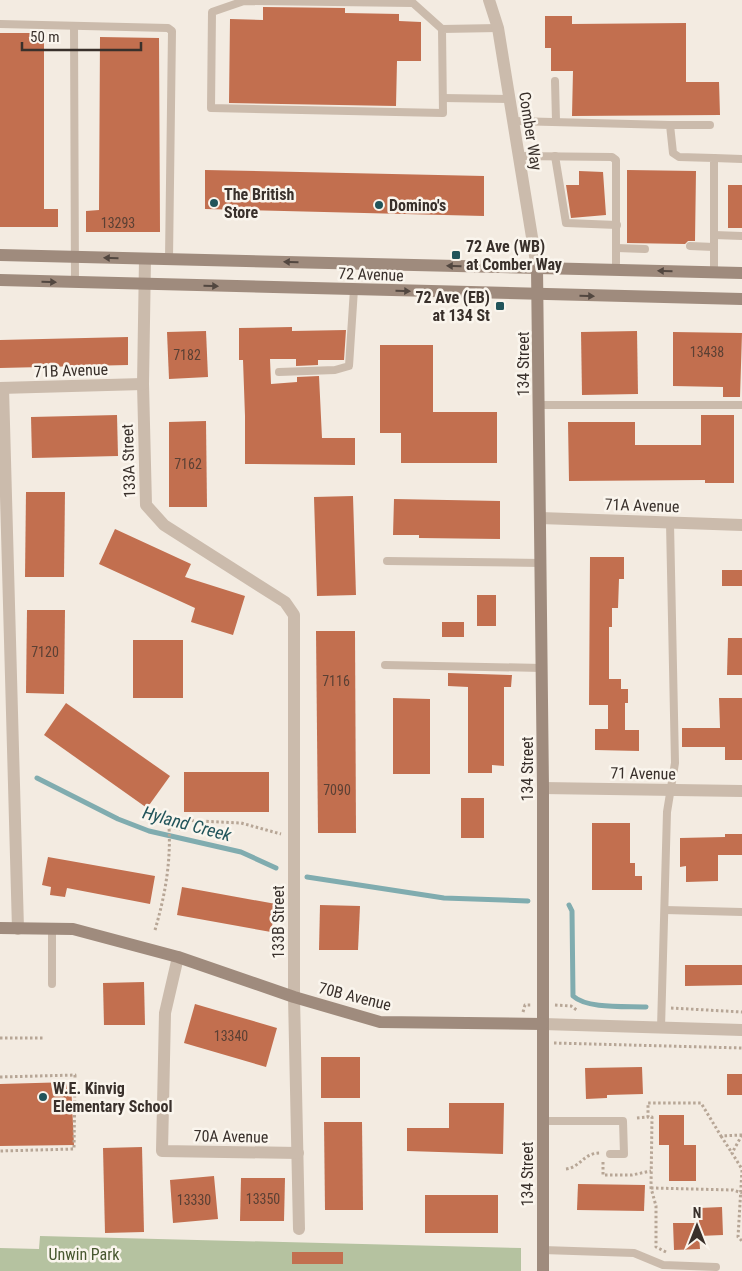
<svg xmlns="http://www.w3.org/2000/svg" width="742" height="1271" font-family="'Roboto Condensed',sans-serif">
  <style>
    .green { fill: #b5c2a0 }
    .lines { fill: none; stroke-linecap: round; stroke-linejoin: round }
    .stream { stroke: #80acaf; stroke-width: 5 }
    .building { fill: #c26f4f }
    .path { stroke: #b7a696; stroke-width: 3; stroke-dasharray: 2.5 2.5; stroke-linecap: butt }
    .lane { stroke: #cbbbac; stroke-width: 8 }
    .street { stroke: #cbbbac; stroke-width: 12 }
    .secondary { stroke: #9f8b7d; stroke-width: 12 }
    .oneway { fill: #524740 }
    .poi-dot { fill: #21545a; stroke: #faf5ed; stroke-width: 2 }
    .labels { text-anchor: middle; stroke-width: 5; stroke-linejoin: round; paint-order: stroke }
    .number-label { font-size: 14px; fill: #5b4034 }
    .street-label { font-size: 16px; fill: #39302b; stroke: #faf5ed }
    .poi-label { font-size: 16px; font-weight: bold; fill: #39302b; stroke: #faf5ed; text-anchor: start }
    .park-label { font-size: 16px; fill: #47572f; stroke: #faf5ed }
    .water-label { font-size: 18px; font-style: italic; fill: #21545a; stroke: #faf5ed }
  </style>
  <rect width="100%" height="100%" fill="#f3ebe1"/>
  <path class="green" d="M40,1236l481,12v23h-521v-23l39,1z"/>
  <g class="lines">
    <g class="stream">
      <path d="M37,778l81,41 31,12 92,21 35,16"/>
      <path d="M307,877l137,21 84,3"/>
      <path d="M569,905l3,6 1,85c14,13 53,10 73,11"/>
    </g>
  </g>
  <g class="building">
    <path d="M263,7l82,1v5l54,1v7l22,1v39h-24l-1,45 -167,-3 1,-84 33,1z"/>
    <path d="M545,16h27v8l114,-1v59h33l1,33 -148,1 1,-45h-22v-23h-6z"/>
    <path d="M0,33h44v176h14v18h-58z"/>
    <path d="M100,37l59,1 1,194h-74v-21l13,-1z"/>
    <path d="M205,170l279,6v40l-279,-7z"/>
    <path d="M627,170l69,1 -1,70h-7l-3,3 -58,-1z"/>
    <path d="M579,171l24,1 3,43 -35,3 -5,-33h13z"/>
    <rect x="728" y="185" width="14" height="43"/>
    <path d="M292,327v4l54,-1 -2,30h-26v5l-22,1v-7h-26l1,25 26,-2v-5l22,-1 3,62h33v27l-110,-1v-48l-2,-56h-4v-32z"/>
    <path d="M206,331l2,46 -39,2 -2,-47z"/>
    <path d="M637,331l1,63 -56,1 -1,-63z"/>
    <path d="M673,332l69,1 -2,64h-17v-10l-50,-1z"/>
    <path d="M128,337v28l-128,3v-28z"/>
    <path d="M380,345h53v67h64v51h-96v-30h-21z"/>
    <path d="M117,415l1,41 -86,2 -1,-41z"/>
    <path d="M701,415h33v68h-29v-3l-136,1 -1,-59h67v23h66z"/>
    <path d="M206,421l1,86h-38v-85z"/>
    <path d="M26,492h39l-1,85h-39z"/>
    <path d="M353,496l3,99 -39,1 -3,-99z"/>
    <path d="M394,499l106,2v38l-81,-1v-3h-26z"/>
    <path d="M115,529l76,35 -6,13 60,19 -12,39 -42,-13 4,-14 -96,-44z"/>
    <path d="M590,557h34v22h-5l-1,29h-6v19h-3v52h12v10h7v14h-3v27h14v21l-44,-1v-21h13v-24h-19z"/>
    <rect x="722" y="570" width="20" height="16"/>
    <rect x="477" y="595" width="19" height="31"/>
    <path d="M27,610h38l-1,84 -38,-1z"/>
    <rect x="442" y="622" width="22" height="15"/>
    <path d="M316,631h39l1,202h-38z"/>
    <path d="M728,638h14v37h-15z"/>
    <rect x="133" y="640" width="50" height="58"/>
    <path d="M448,673l64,2 -1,12h-7v79l-12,-1v8h-24v-86l-20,-1z"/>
    <path d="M393,698l37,1v75h-37z"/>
    <path d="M719,698h23v62h-17v-13h-43v-19h38z"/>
    <path d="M66,703l104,73 -23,32 -103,-73z"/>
    <rect x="184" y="772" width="85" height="40"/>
    <rect x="461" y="798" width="23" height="40"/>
    <path d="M592,823h38v40h5v13h7v14h-50z"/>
    <path d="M725,834h17v21h-24v26l-32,1v-16l-6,1v-29l45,-1z"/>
    <path d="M48,857l107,19 -5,28 -83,-16 -2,9 -15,-2 1,-8 -9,-2z"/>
    <path d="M182,887l94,17 -5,28 -94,-17z"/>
    <path d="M320,905l40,1 -2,44h-39z"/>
    <path d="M685,965h57v20l-57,1z"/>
    <path d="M144,982l1,43h-41l-1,-42z"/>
    <path d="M195,1004l82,24 -11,39 -82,-24z"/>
    <rect x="321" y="1057" width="39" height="41"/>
    <path d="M642,1067l1,27 -36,1v3l-21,1 -1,-31z"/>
    <rect x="727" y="1074" width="15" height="21"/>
    <path d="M71,1082l3,63 -74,1v-62z"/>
    <path d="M449,1103h55l-1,51 -96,-3v-23h42z"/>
    <path d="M659,1115h25v30h12v36h-27v-36h-10z"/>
    <path d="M324,1122h38l1,88h-38z"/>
    <path d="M142,1147l2,85 -39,1 -2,-85z"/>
    <path d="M214,1176l4,43 -45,4 -3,-43z"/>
    <path d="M241,1178h44l-1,43h-44z"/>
    <path d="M578,1184l67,1 -1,26 -67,-1z"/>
    <rect x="425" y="1195" width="73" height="38"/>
    <path d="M722,1207l1,28 -24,1 1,13 -26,1 -1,-27h26v-15z"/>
    <rect x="292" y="1252" width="51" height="12"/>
  </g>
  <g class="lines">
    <g class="path">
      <path d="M155,930c10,-34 16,-68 14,-103l11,2 1,-9 60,3 40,11"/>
      <path d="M555,1005l16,1 7,5"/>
      <path d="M671,1008l71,4"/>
      <path d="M523,1012l2,-7h6"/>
      <path d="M0,1038h43"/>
      <path d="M554,1043l188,5"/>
      <path d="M0,1077l75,-2 -1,74 -74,2"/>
      <path d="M637,1118l11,-1"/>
      <path d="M742,1135l-10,18 10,16"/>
      <path d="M721,1136l11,17"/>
      <path d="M603,1162v13h29l19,-4"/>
      <path d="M566,1169c15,-2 17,-16 34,-16"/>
      <path d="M742,1170l-4,67 4,4"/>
      <path d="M651,1188l82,2 9,3"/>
      <path d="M666,1252l-10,-5v-41l-5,-18 1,-71h-4v-14h53l20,33 21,-1"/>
    </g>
    <g class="lane">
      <path d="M0,24l168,4 4,3 -3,228"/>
      <path d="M74,26l1,256"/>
      <path d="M442,29l1,84 -232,-5 1,-96 32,-11 169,2 29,26 56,-1"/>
      <path d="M555,81l1,40"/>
      <path d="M443,98l66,1"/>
      <path d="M513,121l157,4 3,28 6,4 35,1v114"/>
      <path d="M670,125h40"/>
      <path d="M518,156l94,1 4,3v109"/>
      <path d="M555,156l11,67 51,2"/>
      <path d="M714,158l28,1"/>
      <path d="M714,235l28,1"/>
      <path d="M690,246l24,1"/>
      <path d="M617,248l28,1"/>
      <path d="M279,372l56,-2 14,-4 5,-77"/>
      <path d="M540,405h202"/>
      <path d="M387,561l154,2"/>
      <path d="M385,665l157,3"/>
      <path d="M665,910l77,2"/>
      <path d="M52,929v55"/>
      <path d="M661,1028l6,-216 8,-49 -5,-240"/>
      <path d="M543,1121h80l1,33h-14"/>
      <path d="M543,1250l91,3 29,12 53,2"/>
    </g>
    <g class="street">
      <path d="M489,0l9,28 39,240"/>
      <path d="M145,259l-2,125 3,121 18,20 121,77 9,13v382l5,232"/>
      <path d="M0,388l143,-4"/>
      <path d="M3,388l15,541"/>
      <path d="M540,518l202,7"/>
      <path d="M543,788l199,3"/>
      <path d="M178,957l-13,56 -3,138 136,2"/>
      <path d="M543,1024l199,6"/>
    </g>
    <g class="secondary">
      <path d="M0,255l742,18"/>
      <path d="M537,268l6,520v483"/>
      <path d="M0,280l742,19"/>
      <path d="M0,928l73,1 105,28 116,40 86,25 163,2"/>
    </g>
  </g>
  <defs><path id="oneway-solid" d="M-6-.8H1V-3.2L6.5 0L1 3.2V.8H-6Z" transform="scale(1.25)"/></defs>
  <g class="oneway">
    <use href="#oneway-solid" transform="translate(111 258) rotate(-178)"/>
    <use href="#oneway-solid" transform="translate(291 262) rotate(-178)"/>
    <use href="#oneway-solid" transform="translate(454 266) rotate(-179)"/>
    <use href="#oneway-solid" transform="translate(665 271) rotate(-179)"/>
    <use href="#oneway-solid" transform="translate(49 282) rotate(2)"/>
    <use href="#oneway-solid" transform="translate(211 286) rotate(1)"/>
    <use href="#oneway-solid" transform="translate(403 291) rotate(2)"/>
    <use href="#oneway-solid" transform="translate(587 296) rotate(1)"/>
  </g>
  <g class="poi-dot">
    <circle cx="214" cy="203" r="5"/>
    <circle cx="379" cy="205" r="5"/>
    <rect x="451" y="250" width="10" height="10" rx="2.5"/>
    <rect x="495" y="301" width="10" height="10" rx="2.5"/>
    <circle cx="43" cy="1097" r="5"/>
  </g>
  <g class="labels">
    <g class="number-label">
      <text x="118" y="228">13293</text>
      <text x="707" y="357">13438</text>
      <text x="187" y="360">7182</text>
      <text x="188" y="469">7162</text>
      <text x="45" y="657">7120</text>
      <text x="336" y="686">7116</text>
      <text x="337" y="795">7090</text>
      <text x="231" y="1041">13340</text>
      <text x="263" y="1204">13350</text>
      <text x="194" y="1205">13330</text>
    </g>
    <g class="street-label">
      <text transform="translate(531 131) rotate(81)" y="6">Comber Way</text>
      <text transform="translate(371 274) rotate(2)" y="6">72 Avenue</text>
      <text transform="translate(523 364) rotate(-90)" y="6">134 Street</text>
      <text transform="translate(71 370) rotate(-2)" y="6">71B Avenue</text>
      <text transform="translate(128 461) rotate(-92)" y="6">133A Street</text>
      <text transform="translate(642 505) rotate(2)" y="6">71A Avenue</text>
      <text transform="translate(527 769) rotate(-90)" y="6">134 Street</text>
      <text transform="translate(643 773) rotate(1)" y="6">71 Avenue</text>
      <text transform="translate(278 922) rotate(-90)" y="6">133B Street</text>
      <text transform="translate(355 996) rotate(14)" y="6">70B Avenue</text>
      <text transform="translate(231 1136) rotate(1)" y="6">70A Avenue</text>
      <text transform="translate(527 1174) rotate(-90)" y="6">134 Street</text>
    </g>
    <g class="poi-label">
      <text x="224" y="200">The British<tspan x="224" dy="18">Store</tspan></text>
      <text x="389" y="211">Domino's</text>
      <text x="466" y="252">72 Ave (WB)<tspan x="466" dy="18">at Comber Way</tspan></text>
      <text x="490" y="303" text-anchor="end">72 Ave (EB)<tspan x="490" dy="18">at 134 St</tspan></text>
      <text x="53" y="1094">W.E. Kinvig<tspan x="53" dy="18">Elementary School</tspan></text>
    </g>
    <g class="park-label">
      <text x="84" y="1260">Unwin Park</text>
    </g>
    <g class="water-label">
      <text transform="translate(187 824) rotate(15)" y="6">Hyland Creek</text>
    </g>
  </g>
  <g transform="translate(697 1226)" stroke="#faf5ed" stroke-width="4" paint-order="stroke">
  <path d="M0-4L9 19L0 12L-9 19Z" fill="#39302b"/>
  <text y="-8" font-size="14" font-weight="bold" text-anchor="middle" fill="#39302b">N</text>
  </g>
  <path d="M22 42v8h119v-8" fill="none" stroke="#39302b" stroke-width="2.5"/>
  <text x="30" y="42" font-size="15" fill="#39302b" stroke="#faf5ed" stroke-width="4" paint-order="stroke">50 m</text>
</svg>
